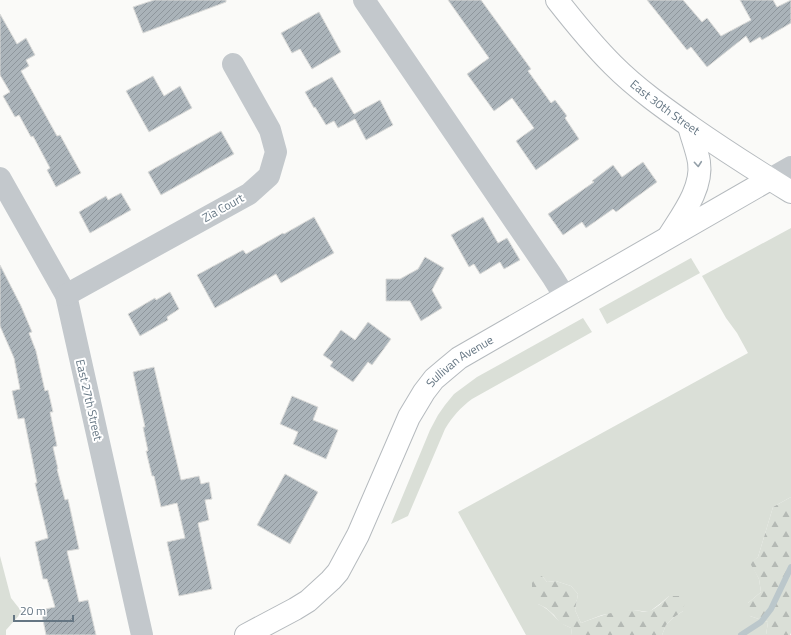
<svg xmlns="http://www.w3.org/2000/svg" width="791" height="635" font-family="'Titillium Web',sans-serif">
  <style>
    .green { fill: #dadfd7 }
    .forest { fill: url(#forest-firs) }
    .lines { fill: none; stroke-linecap: round; stroke-linejoin: round }
    .stream { stroke: #bbc7cb; stroke-width: 6 }
    .building { fill: url(#building-hatch); stroke: #dcdcda }
    .major-casing { stroke: #b5babe; stroke-width: 24 }
    .minor { stroke: #c3c8cc; stroke-width: 22 }
    .major { stroke: #fff; stroke-width: 22 }
    .oneway { stroke: #939fa8 }
    .labels { text-anchor: middle; stroke-width: 4; stroke-linejoin: round; paint-order: stroke }
    .street-label { font-size: 12px; fill: #657683; stroke: #fff }
  </style>
  <defs>
    <pattern id="forest-firs" width="22" height="20" patternUnits="userSpaceOnUse"><rect width="22" height="20" fill="#dadfd7"/><path d="M5 1l3.5 6h-7zM16 11l3.5 6h-7z" fill="#b4b9b4"/></pattern>
    <pattern id="building-hatch" width="6" height="6" patternUnits="userSpaceOnUse"><rect width="6" height="6" fill="#aab3b9"/><path d="M-1 1l2-2M0 6l6-6M5 7l2-2" fill="none" stroke="#8e969c"/></pattern>
  </defs>
  <rect width="100%" height="100%" fill="#fafaf8"/>
  <g class="green">
    <path d="M791,228v269l-18,10 -15,50 -7,6 8,16 2,13 -13,11 2,13 18,6 -2,13h-104l4,-10 7,-7 10,-7 -4,-15h-10l-8,7 -12,9 -15,-2 -32,5 -21,8 -6,-13 3,-16 -7,-8 -15,-5 -9,1 -4,-5 -5,27c11,5 13,9 21,17 3,3 8,5 12,7l1,7h-46l-68,-123 290,-159 -11,-20 -11,-15 -24,-42z"/>
    <path d="M691,258l9,15 -93,51 -8,-15z"/>
    <path d="M583,318l9,14 -120,67c-12,9 -19,17 -27,30l-37,87 -17,8 39,-94 8,-15 7,-10 9,-11 23,-17z"/>
    <path d="M0,556l11,42 11,14 -16,18v5h-6z"/>
  </g>
  <g class="forest">
    <path d="M791,497v136l-1,2h-24l2,-13 -18,-6 -7,-6 5,-7 13,-11 -2,-13 -9,-16 8,-6 15,-50z"/>
    <path d="M537,574l6,3 4,5 9,-1 15,5 7,8 -3,16 6,13c16,-6 34,-13 52,-13 5,0 11,3 16,1 6,-1 16,-11 20,-15h10l6,5 -2,10 -10,7 -7,7 -4,10h-90l-1,-7 -11,-5 -6,-8 -8,-7 -8,-4 -6,-6v-15z"/>
  </g>
  <g class="lines">
    <path class="stream" d="M741,635l20,-13 10,-13 20,-42"/>
  </g>
  <g class="building">
    <path d="M154,0h72v2l-83,31 -10,-26z"/>
    <path d="M448,0h33l50,69 -3,2 23,32 4,-3 12,16 -2,2 14,21 -43,31 -20,-29 18,-13 -22,-30 -18,13 -27,-37 22,-16z"/>
    <path d="M647,0h36l19,22 5,-4 14,18 30,-16 -11,-20h33l4,7 14,-7v23l-29,17 -2,-3 -10,6 -4,-7 -39,31 -16,-20 -4,3z"/>
    <path d="M319,12l22,40 -29,17 -12,-20 -8,4 -11,-20z"/>
    <path d="M0,14l17,30 9,-6 9,17 -9,5 3,6 -8,5 36,65 3,-1 21,38 -25,14 -9,-17 3,-2 -17,-32 -2,1 -12,-22 -4,2 -12,-21 7,-4 -10,-17z"/>
    <path d="M153,76l11,20 16,-10 12,22 -43,24 -23,-41z"/>
    <path d="M332,77l22,37 26,-14 13,25 -27,15 -11,-21 -17,9 -4,-7 -8,4 -11,-18 -1,1 -9,-16z"/>
    <path d="M221,131l13,23 -73,41 -13,-23z"/>
    <path d="M643,162l14,20 -41,30 -3,-3 -27,19 -4,-6 -19,13 -15,-21 46,-32 -2,-1 21,-16 9,12z"/>
    <path d="M121,193l10,17 -41,23 -11,-21 27,-16 2,4z"/>
    <path d="M314,217l20,36 -53,30 -5,-9 -61,34 -18,-33 46,-25 3,4 37,-21 1,1z"/>
    <path d="M483,217l15,26 9,-5 13,22 -16,9 -4,-7 -20,12 -6,-10 -5,3 -18,-32z"/>
    <path d="M425,257l19,11 -12,22 10,18 -21,13 -11,-20h-24v-22h14l18,-10z"/>
    <path d="M0,265l21,41 11,26 -3,1 7,18 9,40 3,-1 5,22h-3l7,34 -4,1 5,22h-1l8,31 3,-1 11,50 -12,2 12,51 9,-2 8,35h-50l-5,-25 14,-3 -8,-28h-4l-8,-37 13,-4 -13,-55h2l-13,-65 -6,1 -6,-28 8,-2 -6,-31 -14,-32z"/>
    <path d="M170,292l9,17 -12,8 1,3 -28,16 -12,-22 27,-16 1,2z"/>
    <path d="M368,322l23,17 -19,26 -4,-3 -15,20 -23,-16 3,-4 -10,-7 18,-25 14,10z"/>
    <path d="M154,367l27,113 18,-4 2,8 8,-2 3,17 -7,1 4,20 -11,3 14,66 -33,7 -12,-54 18,-4 -8,-35 -16,4 -7,-31h-2l-6,-25h2l-5,-24h2l-12,-55z"/>
    <path d="M292,396l26,11 -5,13 25,10 -12,29 -33,-15 5,-12 -18,-8z"/>
    <path d="M285,474l33,18 -28,52 -33,-19z"/>
  </g>
  <g class="lines">
    <g class="major-casing">
      <g id="major">
        <path id="s1" d="M557,0c18,23 36,45 56,65 24,24 51,43 78,62 33,23 66,44 100,65"/>
        <path d="M669,236c13,-21 34,-48 30,-74 -2,-12 -7,-24 -10,-36"/>
        <path id="s2" d="M246,635l49,-26 13,-8 23,-21 7,-8 20,-37 51,-118 15,-25 10,-13 13,-11 12,-10 311,-179"/>
      </g>
    </g>
    <g class="minor">
      <path d="M364,0l188,276 13,21"/>
      <path d="M0,178l66,117 76,340"/>
      <path d="M770,179l21,-12"/>
      <path d="M66,295l183,-101 20,-18 7,-24 -6,-22 -37,-66"/>
    </g>
    <use href="#major" class="major"/>
  </g>
  <defs><path id="oneway-chevron" d="M-2-3.5L2.5 0L-2 3.5" fill="none" stroke-width="1.6" stroke-linecap="round" stroke-linejoin="round"/></defs>
  <use class="oneway" href="#oneway-chevron" transform="translate(698 164) rotate(85)"/>
  <g class="labels">
    <g class="street-label">
      <text dy="4" stroke="none"><textPath href="#s1" startOffset="153">East 30th Street</textPath></text>
      <text transform="translate(223 208) rotate(-29)" y="4">Zia Court</text>
      <text dy="4" stroke="none"><textPath href="#s2" startOffset="360">Sullivan Avenue</textPath></text>
      <text transform="translate(89 400) rotate(77)" y="4">East 27th Street</text>
    </g>
  </g>
  <path d="M14 615v6h59v-6" fill="none" stroke="#657683" stroke-width="2"/>
  <text x="20" y="615" font-size="12" fill="#657683" stroke="#ffffff" stroke-width="3" paint-order="stroke">20 m</text>
</svg>
